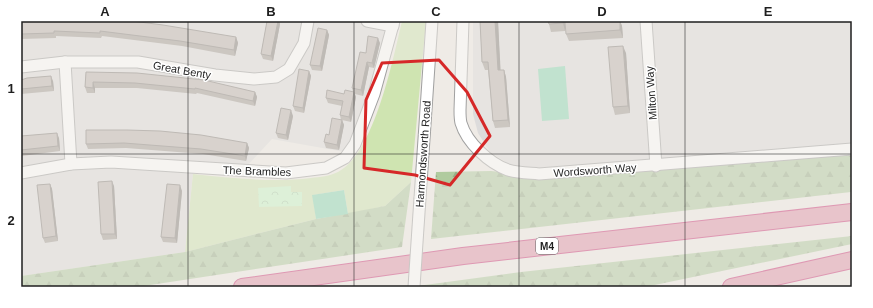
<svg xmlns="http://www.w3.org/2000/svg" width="873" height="308" font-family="Helvetica,sans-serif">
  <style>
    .residential { fill: #dddcdc }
    .grass { fill: #cfe4b1 }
    .forest { fill: url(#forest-firs) }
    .park { fill: url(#park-crowns) }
    .pitch { fill: #8bd7b3 }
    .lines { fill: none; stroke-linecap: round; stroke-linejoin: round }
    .minor-casing { stroke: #a0a0a0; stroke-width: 13 }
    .highway-casing { stroke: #cb3577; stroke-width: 18 }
    .minor { stroke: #fff; stroke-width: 11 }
    .highway { stroke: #df95aa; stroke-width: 16 }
    .minor-bridge-casing { stroke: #a0a0a0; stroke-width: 13; stroke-linecap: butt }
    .minor-bridge { stroke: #fff; stroke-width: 11 }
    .wall { fill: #a29b96 }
    .shaded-wall { fill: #847e7a }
    .building { fill: #bcb4af; stroke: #847e7a }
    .marked { fill: none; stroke: #d62828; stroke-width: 3; stroke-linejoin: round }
    .grid { fill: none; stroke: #1f1f1f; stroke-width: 1; stroke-opacity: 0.55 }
    .labels { text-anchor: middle; stroke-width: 3; stroke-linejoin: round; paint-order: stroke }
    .shield { fill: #fff; stroke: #626262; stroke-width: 1 }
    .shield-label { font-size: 10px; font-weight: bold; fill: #1f1f1f }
    .street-label { font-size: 11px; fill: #1f1f1f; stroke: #fff }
    .neatline { fill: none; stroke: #1f1f1f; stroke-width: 1.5 }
    .grid-label { font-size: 13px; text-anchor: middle; font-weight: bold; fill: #1f1f1f }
  </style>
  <defs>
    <pattern id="forest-firs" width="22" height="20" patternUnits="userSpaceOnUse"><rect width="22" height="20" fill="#b0cb9f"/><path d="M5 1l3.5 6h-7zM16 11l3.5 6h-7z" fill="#97ae88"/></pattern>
    <pattern id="park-crowns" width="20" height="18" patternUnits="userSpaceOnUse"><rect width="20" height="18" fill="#c8f5c7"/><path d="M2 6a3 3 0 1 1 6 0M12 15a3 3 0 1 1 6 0" fill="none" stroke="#abd2aa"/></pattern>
  </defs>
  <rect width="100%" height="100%" fill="#efebe6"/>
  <g class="residential">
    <path d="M21,21h367l-7,36 -17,55 -19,40 -73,-13 -26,28 -55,-6 2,13 -8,78 -164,24z"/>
    <path d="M473,21h379v132l-311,18 -29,-5 -22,-14 -12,-19 -5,-19z"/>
  </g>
  <path class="grass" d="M402,21h24l-15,161 -26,24 -37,8 -4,-24 -31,5 3,24 -131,33 8,-78c39,4 79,9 118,4 9,-1 19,-2 27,-6 36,-18 55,-113 64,-151z"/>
  <g class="forest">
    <path d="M852,153v37l-1,2 -420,47 5,-67 55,-1 19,2z"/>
    <path d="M411,182l-9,65 -265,40h-116v-11l164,-24 131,-33 69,-13z"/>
    <path d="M852,236v8l-207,43h-235l111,-15z"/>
  </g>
  <path class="park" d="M291,186v6h11v14l-43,1 -1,-19z"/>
  <g class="pitch">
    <path d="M565,66l4,53 -27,2 -4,-52z"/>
    <path d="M344,190l4,24 -32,5 -4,-24z"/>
  </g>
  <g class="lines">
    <g class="minor-casing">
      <g id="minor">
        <path d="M367,21l26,5"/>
        <path d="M463,21l-3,89c0,4 0,9 1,13 6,20 28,40 47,47 10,3 21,3 31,4l313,-25"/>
        <path d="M646,21l10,145"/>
        <path d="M65,62l6,102"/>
        <path d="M21,67l44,-5h73l77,13 39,4 22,-2 13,-8 15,-26 4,-22"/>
        <path d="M21,173l50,-9 40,-2 175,11 40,-5 19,-10 10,-14 19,-50 20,-73"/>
        <path d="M420,198l12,-177"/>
      </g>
    </g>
    <g class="highway-casing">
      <g id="highway">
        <path d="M242,287l221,-31 389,-44"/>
        <path d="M731,287l121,-27"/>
      </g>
    </g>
    <use href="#minor" class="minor"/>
    <use href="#highway" class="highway"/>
    <g class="minor-bridge-casing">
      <path id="minor-bridge" d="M414,287l6,-89"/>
    </g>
    <use href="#minor-bridge" class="minor-bridge"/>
  </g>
  <g class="wall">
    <path d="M21,21l215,16 2,6 -3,13 -53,-10 -80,-10 -1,2 -45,-2v2l-35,1z"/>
    <path d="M267,21h12l1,3 -7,37 -10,-2 -2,-5z"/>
    <path d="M480,21h18l2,49h4l2,7 4,50 -15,1 -2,-7 -5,-51h-3l-3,-8z"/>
    <path d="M565,21v10l-14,1 -2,-8z"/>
    <path d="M581,21h39l2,5 1,12 -54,3 -3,-7z"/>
    <path d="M327,30l2,5 -7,36 -10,-1 -2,-5z"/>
    <path d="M380,43l-6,25 -5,-1 -6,29 -8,-2 1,3 -5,25 -9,-2 2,5 -5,25 -13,-2 -2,-6 5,-7 12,-15 -1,-5 2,-9 -14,-3 -2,-5 27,-6 -1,-4 14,-35z"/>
    <path d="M626,53l4,60 -15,2 -2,-8z"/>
    <path d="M309,71l2,5 -7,37 -9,-2 -2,-5z"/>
    <path d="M86,72l169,20 2,5 -2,9 -58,-13 -1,1 -59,-6h-42v5h-8l-2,-6z"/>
    <path d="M21,80l32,1 1,10 -33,3z"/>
    <path d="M293,116l-5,24 -10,-2 -2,-5z"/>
    <path d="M86,130l161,13 2,5 -3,13 -43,-7 -77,-6 -38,1 -2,-5z"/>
    <path d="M21,136l38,2 1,13 -38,5v-2h-1z"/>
    <path d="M50,184l2,5 6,52 -13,2 -2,-5z"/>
    <path d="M114,186l3,53 -14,1 -2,-6z"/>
    <path d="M182,191l-5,52 -14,-1 -2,-5z"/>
  </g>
  <g class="shaded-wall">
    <path d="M278,21h1l1,3 -7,37 -2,-5z"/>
    <path d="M495,21h3l3,57 -3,-8z"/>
    <path d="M563,21h2v10l-2,-8z"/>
    <path d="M620,21l2,5 1,12 -3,-8z"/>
    <path d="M327,30l2,5 -7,36 -2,-5z"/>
    <path d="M236,37l2,6 -3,13 -1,-6z"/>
    <path d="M378,38l2,5 -6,25 -2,-5z"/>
    <path d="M623,46l3,7 4,60 -2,-7z"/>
    <path d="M367,62l2,5 -6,29 -2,-6z"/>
    <path d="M504,70l2,7 4,50 -2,-7z"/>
    <path d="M309,71l2,5 -7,37 -1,-5z"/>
    <path d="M51,76l2,5 1,10 -2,-5z"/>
    <path d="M93,82l2,6v5l-2,-5z"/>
    <path d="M255,92l2,5 -2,9 -2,-5z"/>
    <path d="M354,92l2,5 -5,25 -2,-5z"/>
    <path d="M291,110l2,6 -5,24 -2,-5z"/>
    <path d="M342,120l2,5 -5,25 -2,-5z"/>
    <path d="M57,133l2,5 1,13 -2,-5z"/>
    <path d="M247,143l2,5 -3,13 -1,-5z"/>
    <path d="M112,181l2,5 3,53 -2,-5z"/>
    <path d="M50,184l2,5 6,52 -2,-5z"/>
    <path d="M180,185l2,6 -5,52 -2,-5z"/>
  </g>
  <g class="building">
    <path d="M21,21h111l31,4 73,12 -2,13 -54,-9 -80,-10v2l-46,-2v2l-33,1z"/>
    <path d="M267,21h11l-7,35 -10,-2z"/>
    <path d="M480,21h15l3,49h6l4,50 -15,1 -5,-59h-6z"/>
    <path d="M548,21h15v2l-14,1z"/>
    <path d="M581,21h39v9l-54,4 -1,-12z"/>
    <path d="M318,28l9,2 -7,36 -10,-1z"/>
    <path d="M368,36l10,2 -6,25 -5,-1 -6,28 -9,-2 8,-36 6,1z"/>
    <path d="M623,46l5,60 -15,1 -5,-60z"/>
    <path d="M299,69l10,2 -6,37 -10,-2z"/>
    <path d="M86,72l51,1 67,7 51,12 -2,9 -58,-13v1l-60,-6 -42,-1v6l-8,-1z"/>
    <path d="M51,76l1,10 -31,3v-9l6,-2z"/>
    <path d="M327,90l17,4 1,-4 9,2 -5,25 -9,-2 3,-14 -17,-3z"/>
    <path d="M281,108l10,2 -5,25 -10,-2z"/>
    <path d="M332,118l10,2 -5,25 -13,-3 2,-8 3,1z"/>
    <path d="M86,130h41l33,1 41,4 46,8 -2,13 -44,-7 -77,-6 -38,1z"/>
    <path d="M57,133l1,13 -37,4v-14z"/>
    <path d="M112,181l3,53h-14l-3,-52z"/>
    <path d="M50,184l6,52 -13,2 -6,-53z"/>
    <path d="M167,184l13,1 -5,53 -14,-1z"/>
  </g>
  <path d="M0 0H873V308H0ZM439,60l28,32 23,44 -40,49 -35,-10 -51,-7 2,-68 16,-37z" fill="#efebe6" fill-opacity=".55" fill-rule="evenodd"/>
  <path class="marked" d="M439,60l28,32 23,44 -40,49 -35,-10 -51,-7 2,-68 16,-37z"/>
  <path class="grid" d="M188,21v266M354,21v266M519,21v266M685,21v266M21,154h831"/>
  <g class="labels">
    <rect class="shield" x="536" y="238" width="22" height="16" rx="3"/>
    <g class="shield-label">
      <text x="547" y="250">M4</text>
    </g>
    <g class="street-label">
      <text transform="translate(182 70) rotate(10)" y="4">Great Benty</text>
      <text transform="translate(651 93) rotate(-94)" y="4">Milton Way</text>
      <text transform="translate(423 154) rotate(-86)" y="4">Harmondsworth Road</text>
      <text transform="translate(595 170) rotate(-4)" y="4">Wordsworth Way</text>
      <text transform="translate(257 171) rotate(2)" y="4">The Brambles</text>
    </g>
  </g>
  <rect width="873" height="308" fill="none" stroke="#ffffff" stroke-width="44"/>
  <rect x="22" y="22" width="829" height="264" class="neatline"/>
  <g class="grid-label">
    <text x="105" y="16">A</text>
    <text x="271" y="16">B</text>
    <text x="436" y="16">C</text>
    <text x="602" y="16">D</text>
    <text x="768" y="16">E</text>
    <text x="11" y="93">1</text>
    <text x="11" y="225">2</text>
  </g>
</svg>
